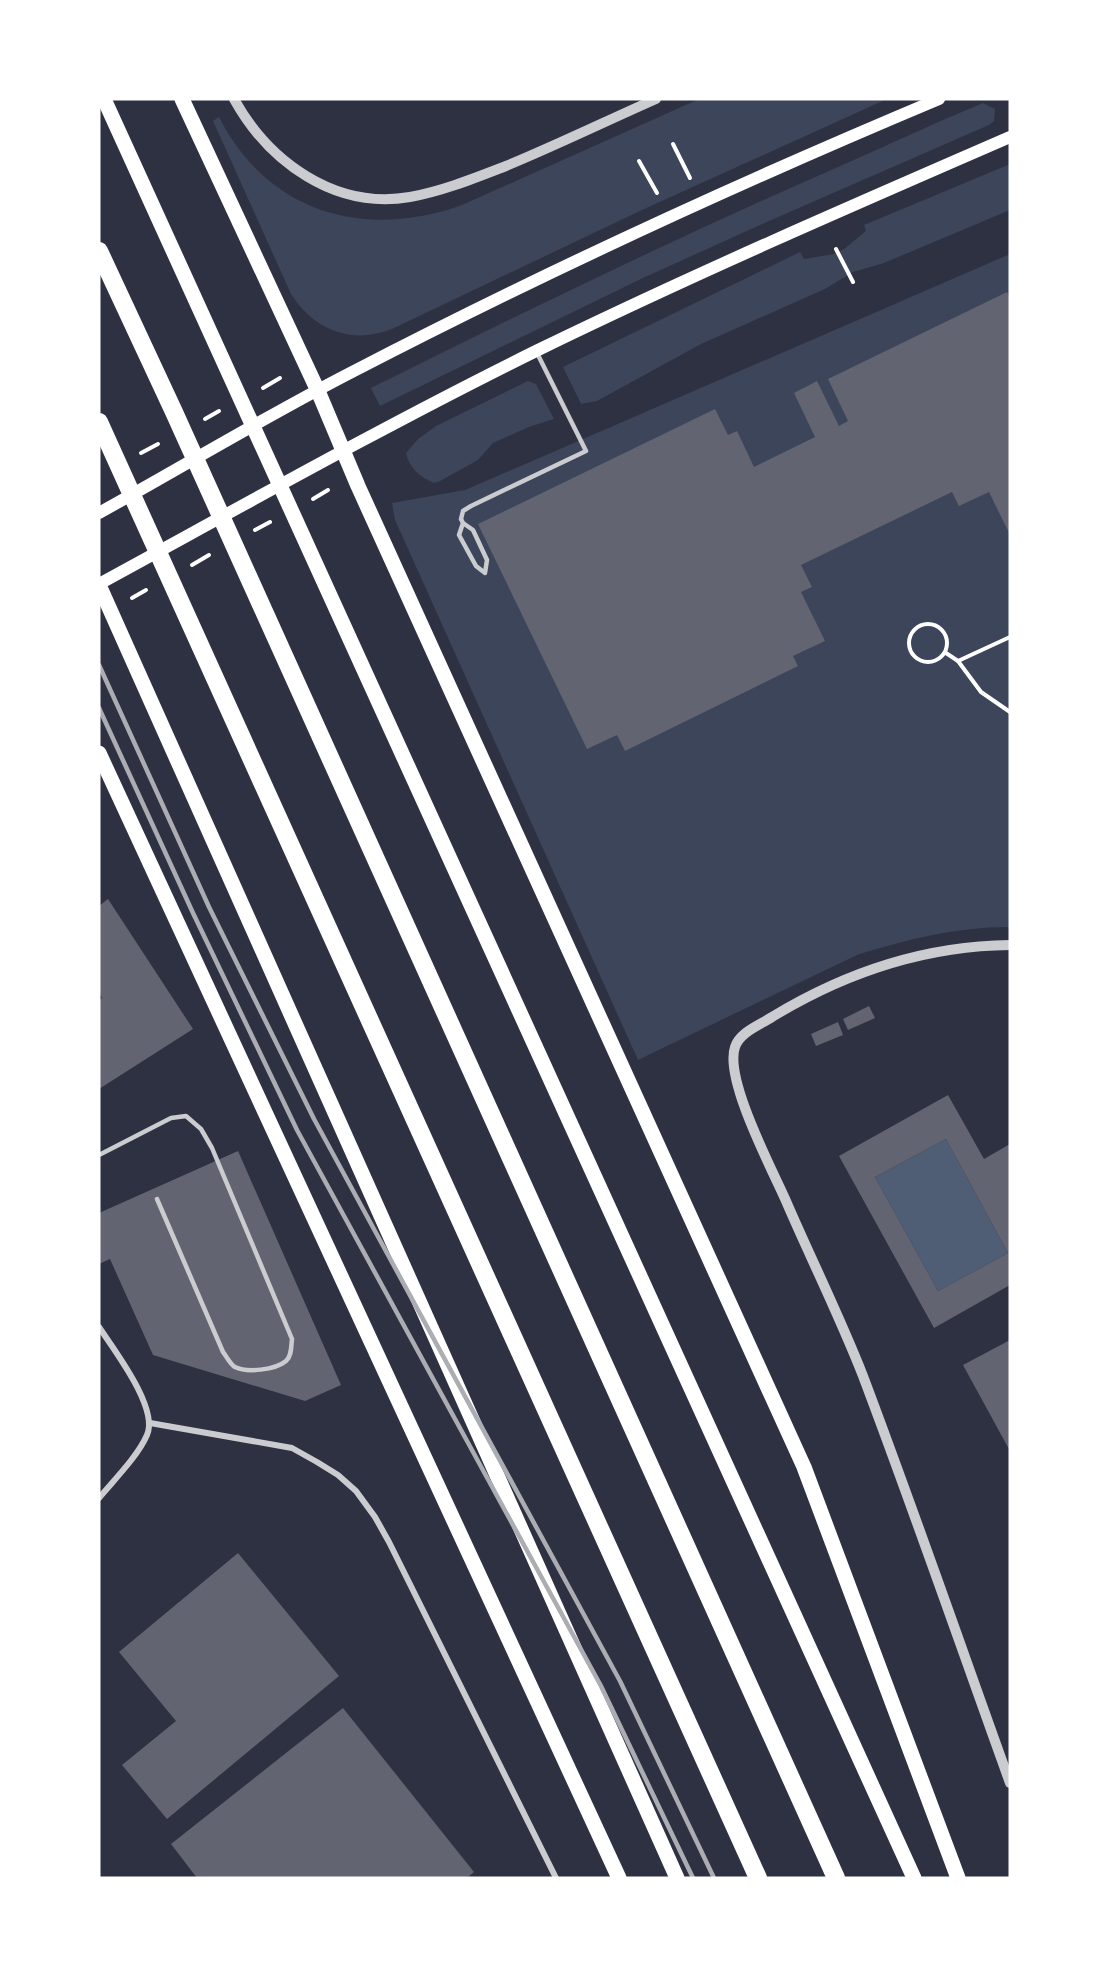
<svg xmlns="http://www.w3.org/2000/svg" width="1109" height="1977" font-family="Arial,sans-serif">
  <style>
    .green { fill: #3c4559 }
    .water { fill: #4f5d75 }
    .building { fill: #626471; fill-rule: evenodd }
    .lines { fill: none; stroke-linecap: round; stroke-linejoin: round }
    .path { stroke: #fff; stroke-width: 4 }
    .service { stroke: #caccd0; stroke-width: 4.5 }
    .minor { stroke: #caccd0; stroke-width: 6 }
    .tertiary { stroke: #caccd0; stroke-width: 10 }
    .secondary { stroke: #fff; stroke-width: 12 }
    .primary { stroke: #fff; stroke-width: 15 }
    .motorway { stroke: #fff; stroke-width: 18 }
    .rail { stroke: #abadb3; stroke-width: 4.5 }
  </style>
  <rect width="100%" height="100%" fill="#2d3142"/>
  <g class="green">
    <path d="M699,99h188l-245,111 -250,119c-41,16 -78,1 -101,-35l-78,-173 6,-4c49,96 145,123 243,88z"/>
    <path d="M983,103l12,6 -1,12 -5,4 -220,96 -126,57 -263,128 -9,-18c154,-77 309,-152 467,-221 48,-21 96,-44 145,-64z"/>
    <path d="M1010,164v46l-126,53 -31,9 -28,17 -124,55 -104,57 -16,3 -18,-37 237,-115 4,7 30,-5 10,-5 22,-18 -2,-6z"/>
    <path d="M1010,254v673c-53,0 -102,12 -153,28l-219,105 -243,-540 -3,-17 73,-13z"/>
    <path d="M528,381l8,3 18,35 -25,8 -36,16 -15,17 -38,21 -6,2c-14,-6 -25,-15 -28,-30l12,-14 18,-13z"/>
  </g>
  <path class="water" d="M946,1139l62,114 -70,38 -63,-114z"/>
  <g class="building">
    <path d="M1007,292l3,6v237l-21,-43 -30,14 -7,-14 -151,73 11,22 -11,5 24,49 -32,15 5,10 -173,85 -8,-16 -30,14 -109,-225 237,-115 13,26 9,-4 17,36 61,-30 -21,-44 23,-12 22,45 9,-5 -20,-42z"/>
    <path d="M108,899l85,130 -94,60v-89l3,-2 -3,-5v-87z"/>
    <path d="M869,1006l6,12 -27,12 -5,-11z"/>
    <path d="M838,1022l5,13 -27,11 -5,-12z"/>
    <path d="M948,1095l36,64 26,-15v141l-76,43 -95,-172zM946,1139l62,114 -70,38 -63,-114z"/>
    <path d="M238,1151l103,234 -36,16 -152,-46 -43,-96 -11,5v-51z"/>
    <path d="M1010,1340v111l-47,-86z"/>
    <path d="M238,1553l101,123 -172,143 -45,-54 54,-44 -57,-69z"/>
    <path d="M343,1708l131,164 -7,6h-270l-26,-34z"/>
  </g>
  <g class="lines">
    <g class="path">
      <path d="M673,144l17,34"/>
      <path d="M639,161l18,32"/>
      <path d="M836,249l17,33"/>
      <path d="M263,388l17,-10"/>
      <path d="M205,419l14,-8"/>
      <path d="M141,453l17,-9"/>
      <path d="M313,499l15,-9"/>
      <path d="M255,530l15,-8"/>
      <path d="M192,565l17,-10"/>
      <path d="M132,598l14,-8"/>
      <circle cx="928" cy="643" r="19"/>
      <path d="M946,653l12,8 23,31 29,20"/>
      <path d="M958,661l52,-24"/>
    </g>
    <g class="service">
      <path d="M463,523l10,7 14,30 -2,13 -9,-7 -17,-31 4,-12 -2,-4 2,-8 8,-5 115,-55 -49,-98"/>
      <path d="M99,1155l72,-37 15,-2 15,13 11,19 80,191c-1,7 0,17 -6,22 -11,9 -39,12 -51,6 -5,-3 -8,-10 -12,-15l-66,-153"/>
    </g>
    <g class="minor">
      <path d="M99,1327c15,23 60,81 48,108 -9,21 -33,45 -48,63"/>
      <path d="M150,1423l142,25 25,14 21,13 18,16 19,26 14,25 167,336"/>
    </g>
    <g class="tertiary">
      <path d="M234,99c35,63 101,111 176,98 33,-6 65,-19 96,-31 51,-21 100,-45 150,-67"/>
      <path d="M1010,945c-87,1 -164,27 -238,72 -12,8 -32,15 -37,30 -11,32 37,122 51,154 25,58 54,116 77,175 51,135 98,271 147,407"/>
    </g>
    <g class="secondary">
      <path d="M99,513c85,-47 169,-98 255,-142 191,-99 387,-189 585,-272"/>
      <path d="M99,584c145,-79 289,-160 437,-233 156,-76 315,-145 474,-214"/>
    </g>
    <g class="primary">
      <path d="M104,99l810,1779"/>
      <path d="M182,99l136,292 40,95 446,981 154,411"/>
      <path d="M99,585l578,1293"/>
      <path d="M99,753l520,1125"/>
    </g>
    <g class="motorway">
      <path d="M99,251l75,161 662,1466"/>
      <path d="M99,422l659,1456"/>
    </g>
    <g class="rail">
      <path d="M99,665l110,242 105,212 306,562 94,197"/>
      <path d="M99,708l94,205 104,217 304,556 92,192"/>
    </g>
  </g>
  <rect width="1109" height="1977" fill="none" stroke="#ffffff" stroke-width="201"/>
</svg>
